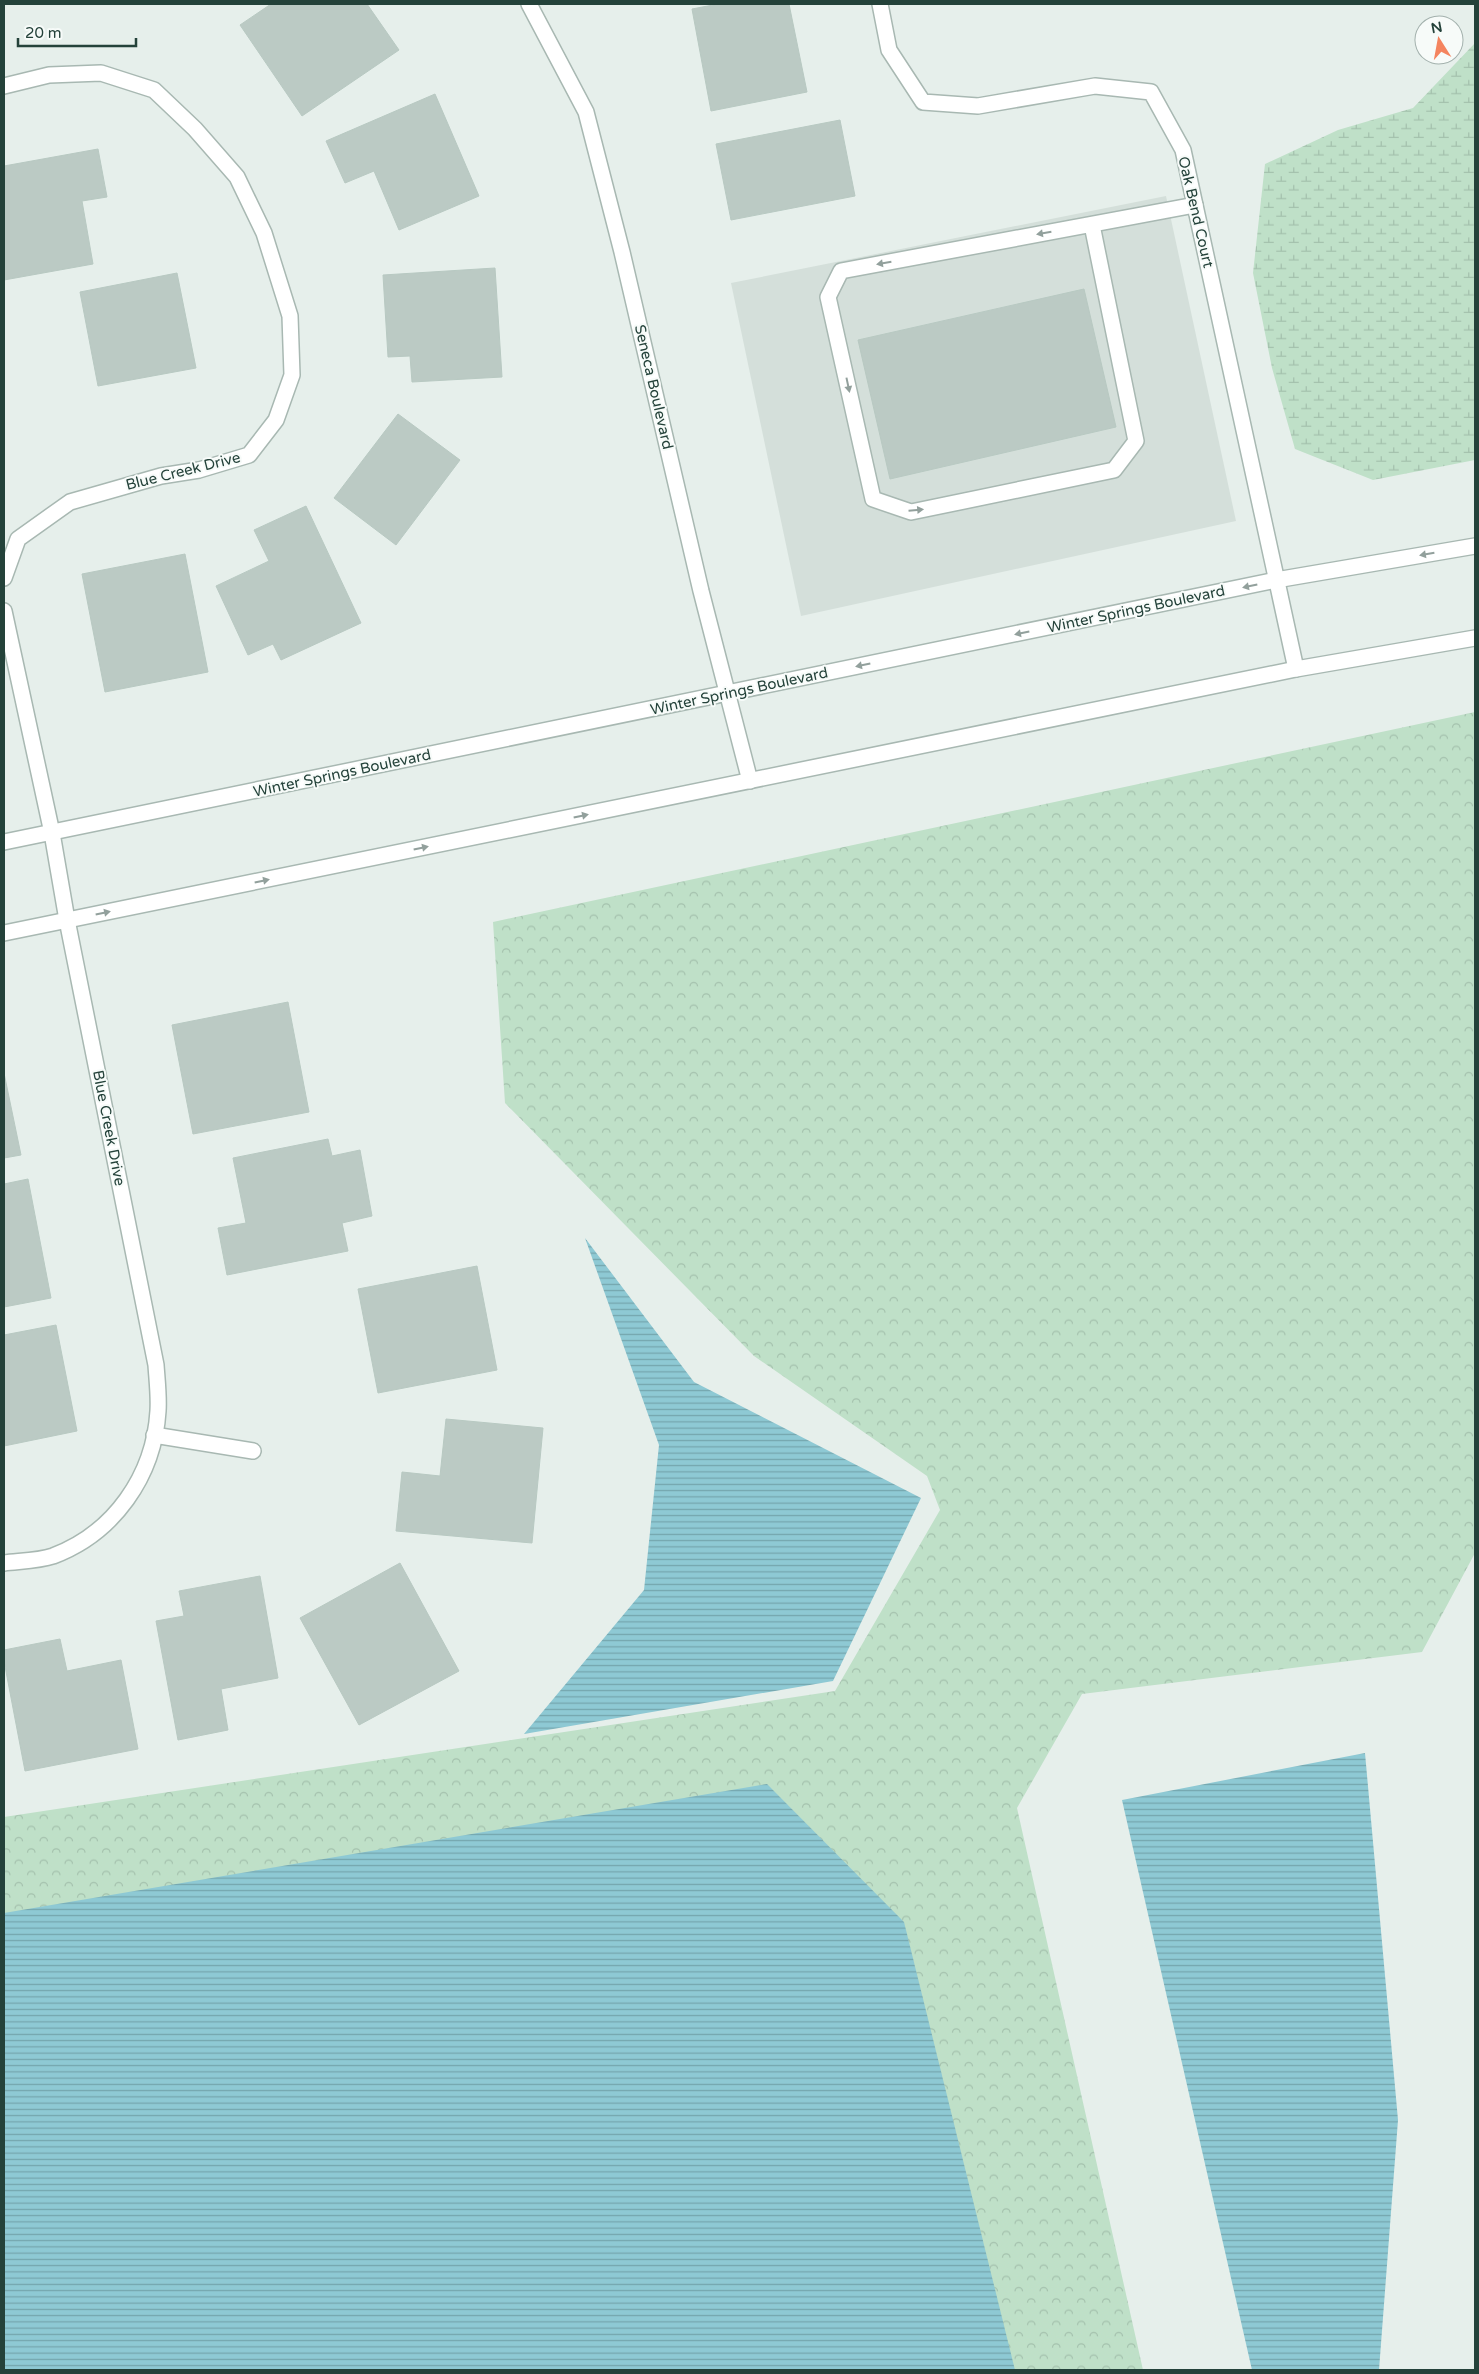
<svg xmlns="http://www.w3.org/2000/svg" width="1479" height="2374" font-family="'Varela Round',sans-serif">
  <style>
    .built { fill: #d4dfda }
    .forest { fill: url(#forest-crowns) }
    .wetland { fill: url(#wetland-marsh) }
    .water { fill: url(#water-rules) }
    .building { fill: #bbcac4; stroke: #b8c9c2 }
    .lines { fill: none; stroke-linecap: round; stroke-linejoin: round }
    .service-casing { stroke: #a8b8b2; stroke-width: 18 }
    .minor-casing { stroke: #a8b8b2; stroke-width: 18 }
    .tertiary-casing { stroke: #a8b8b2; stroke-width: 18 }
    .service { stroke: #fff; stroke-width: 15 }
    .minor { stroke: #fff; stroke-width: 15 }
    .tertiary { stroke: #fff; stroke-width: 15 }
    .oneway { fill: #92a09c }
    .labels { text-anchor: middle; stroke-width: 4; stroke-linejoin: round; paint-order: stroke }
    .street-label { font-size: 15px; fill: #24423a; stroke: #f7fbf9 }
  </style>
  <defs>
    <pattern id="forest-crowns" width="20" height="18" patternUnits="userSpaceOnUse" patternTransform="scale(1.25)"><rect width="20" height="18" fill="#bfe0c8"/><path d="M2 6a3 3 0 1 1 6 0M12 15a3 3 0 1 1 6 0" fill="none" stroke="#a4c1ad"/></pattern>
    <pattern id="wetland-marsh" width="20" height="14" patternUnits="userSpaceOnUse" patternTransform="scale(1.25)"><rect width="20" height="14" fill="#bfe0c8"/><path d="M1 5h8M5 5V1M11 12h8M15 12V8" fill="none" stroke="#a4c1ad"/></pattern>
    <pattern id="water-rules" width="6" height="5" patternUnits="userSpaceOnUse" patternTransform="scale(1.25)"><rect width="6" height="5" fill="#8ec9d4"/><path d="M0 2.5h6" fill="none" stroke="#74a5ad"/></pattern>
  </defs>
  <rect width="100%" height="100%" fill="#e6efeb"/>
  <path class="built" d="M1166,196l70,325 -435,95 -70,-333z"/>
  <path class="forest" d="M1475,712v841l-53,99 -340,42 -65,114 126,562h-1139v-553l831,-126 105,-181 -13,-34 -173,-120 -249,-253 -12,-181z"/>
  <path class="wetland" d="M1475,43v417l-102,20 -78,-31 -23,-81 -19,-95 12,-109 73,-34 75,-22z"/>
  <g class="water">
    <path d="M585,1238l109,144 227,116 -88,183 -309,53 120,-144 15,-145z"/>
    <path d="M1365,1753l33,367 -19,250h-127l-130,-570z"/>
    <path d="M767,1784l137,138 111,448h-1011v-457z"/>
  </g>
  <g class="building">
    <path d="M271,4h96l32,46 -97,66 -62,-91z"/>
    <path d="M718,4h71l18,88 -96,19 -19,-102z"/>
    <path d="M435,94l44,102 -80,34 -25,-59 -29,12 -19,-42z"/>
    <path d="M840,120l15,76 -124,24 -15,-76z"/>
    <path d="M98,149l9,48 -25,4 11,63 -89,16v-114z"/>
    <path d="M495,268l7,109 -90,5 -2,-26 -22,1 -5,-82z"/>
    <path d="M177,273l19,95 -98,18 -18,-94z"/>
    <path d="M1084,289l32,138 -226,52 -32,-139z"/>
    <path d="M398,414l62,46 -64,85 -62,-47z"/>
    <path d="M306,506l55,117 -80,37 -8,-16 -25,11 -32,-69 53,-25 -15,-31z"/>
    <path d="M185,554l23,118 -103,20 -23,-118z"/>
    <path d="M288,1002l21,110 -116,22 -21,-109z"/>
    <path d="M4,1073l17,82 -17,3z"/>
    <path d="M328,1139l4,17 28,-6 12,66 -30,7 6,28 -121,24 -9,-47 28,-5 -13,-65z"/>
    <path d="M28,1179l23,119 -47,9v-123z"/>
    <path d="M477,1266l20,104 -119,23 -20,-104z"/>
    <path d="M56,1325l21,106 -73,15v-111z"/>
    <path d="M446,1419l97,9 -11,115 -136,-12 6,-59 38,4z"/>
    <path d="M400,1563l59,108 -100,54 -59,-107z"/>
    <path d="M260,1576l18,102 -57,11 7,41 -50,10 -22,-119 28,-5 -5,-25z"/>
    <path d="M60,1639l7,32 54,-11 17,89 -113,22 -21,-110v-11z"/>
  </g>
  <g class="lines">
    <g class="service-casing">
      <path id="service" d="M1092,225l44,216 -22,29 -203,42 -38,-13 -45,-202 13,-26 354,-66"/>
    </g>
    <g class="minor-casing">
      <g id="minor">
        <path d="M529,4l57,108 36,140 79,339 49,190"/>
        <path d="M880,4l9,46 34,52 55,4 117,-20 56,6 32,58 113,519"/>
        <path d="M4,86l45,-11 52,-2 53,17 41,39 42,48 27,56 26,83 2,59 -16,45 -27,35 -50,15 -38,6 -91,26 -52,37 -14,39"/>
        <path d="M4,611l48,222 15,87 89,445c1,15 3,31 2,46 -4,65 -44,122 -105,145 -15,5 -34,5 -49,7"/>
        <path d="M154,1435l99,16"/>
      </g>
    </g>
    <g class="tertiary-casing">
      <g id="tertiary">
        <path d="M4,842l1272,-262 199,-34"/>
        <path d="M4,933l1292,-264 179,-31"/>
      </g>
    </g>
    <use href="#service" class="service"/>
    <use href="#minor" class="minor"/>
    <use href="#tertiary" class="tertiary"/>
  </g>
  <defs><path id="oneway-solid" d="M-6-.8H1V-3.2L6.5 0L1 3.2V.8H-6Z" transform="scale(1.25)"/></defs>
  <g class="oneway">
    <use href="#oneway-solid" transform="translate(1044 233) rotate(170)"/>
    <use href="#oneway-solid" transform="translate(884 263) rotate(170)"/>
    <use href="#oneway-solid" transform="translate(848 385) rotate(78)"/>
    <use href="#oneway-solid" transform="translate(916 510) rotate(-5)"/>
    <use href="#oneway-solid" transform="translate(1427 554) rotate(170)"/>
    <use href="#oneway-solid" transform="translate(1250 586) rotate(168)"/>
    <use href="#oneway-solid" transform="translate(1022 633) rotate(168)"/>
    <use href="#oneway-solid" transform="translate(863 665) rotate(168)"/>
    <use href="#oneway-solid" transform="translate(581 816) rotate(-12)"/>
    <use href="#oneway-solid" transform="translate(421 848) rotate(-12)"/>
    <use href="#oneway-solid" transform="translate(262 881) rotate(-12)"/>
    <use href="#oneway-solid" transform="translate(103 913) rotate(-12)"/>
  </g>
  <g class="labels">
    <g class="street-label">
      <text transform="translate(1196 212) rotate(77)" y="5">Oak Bend Court</text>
      <text transform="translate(654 387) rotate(77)" y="5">Seneca Boulevard</text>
      <text transform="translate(183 471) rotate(-14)" y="5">Blue Creek Drive</text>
      <text transform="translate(1136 609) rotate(-12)" y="5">Winter Springs Boulevard</text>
      <text transform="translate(739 691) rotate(-12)" y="5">Winter Springs Boulevard</text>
      <text transform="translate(342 773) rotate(-12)" y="5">Winter Springs Boulevard</text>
      <text transform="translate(109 1128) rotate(79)" y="5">Blue Creek Drive</text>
    </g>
  </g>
  <rect width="1479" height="2374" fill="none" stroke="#24423a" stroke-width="10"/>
  <g transform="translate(1439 40) rotate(349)"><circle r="24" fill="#f7fbf9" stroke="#a3b1ad"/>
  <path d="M0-4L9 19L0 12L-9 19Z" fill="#f4845f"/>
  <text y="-8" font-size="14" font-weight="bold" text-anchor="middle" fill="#24423a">N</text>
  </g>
  <path d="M18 38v8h118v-8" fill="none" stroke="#24423a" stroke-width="2.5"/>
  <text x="25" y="38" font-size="15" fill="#24423a" stroke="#f7fbf9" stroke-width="4" paint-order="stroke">20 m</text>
</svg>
